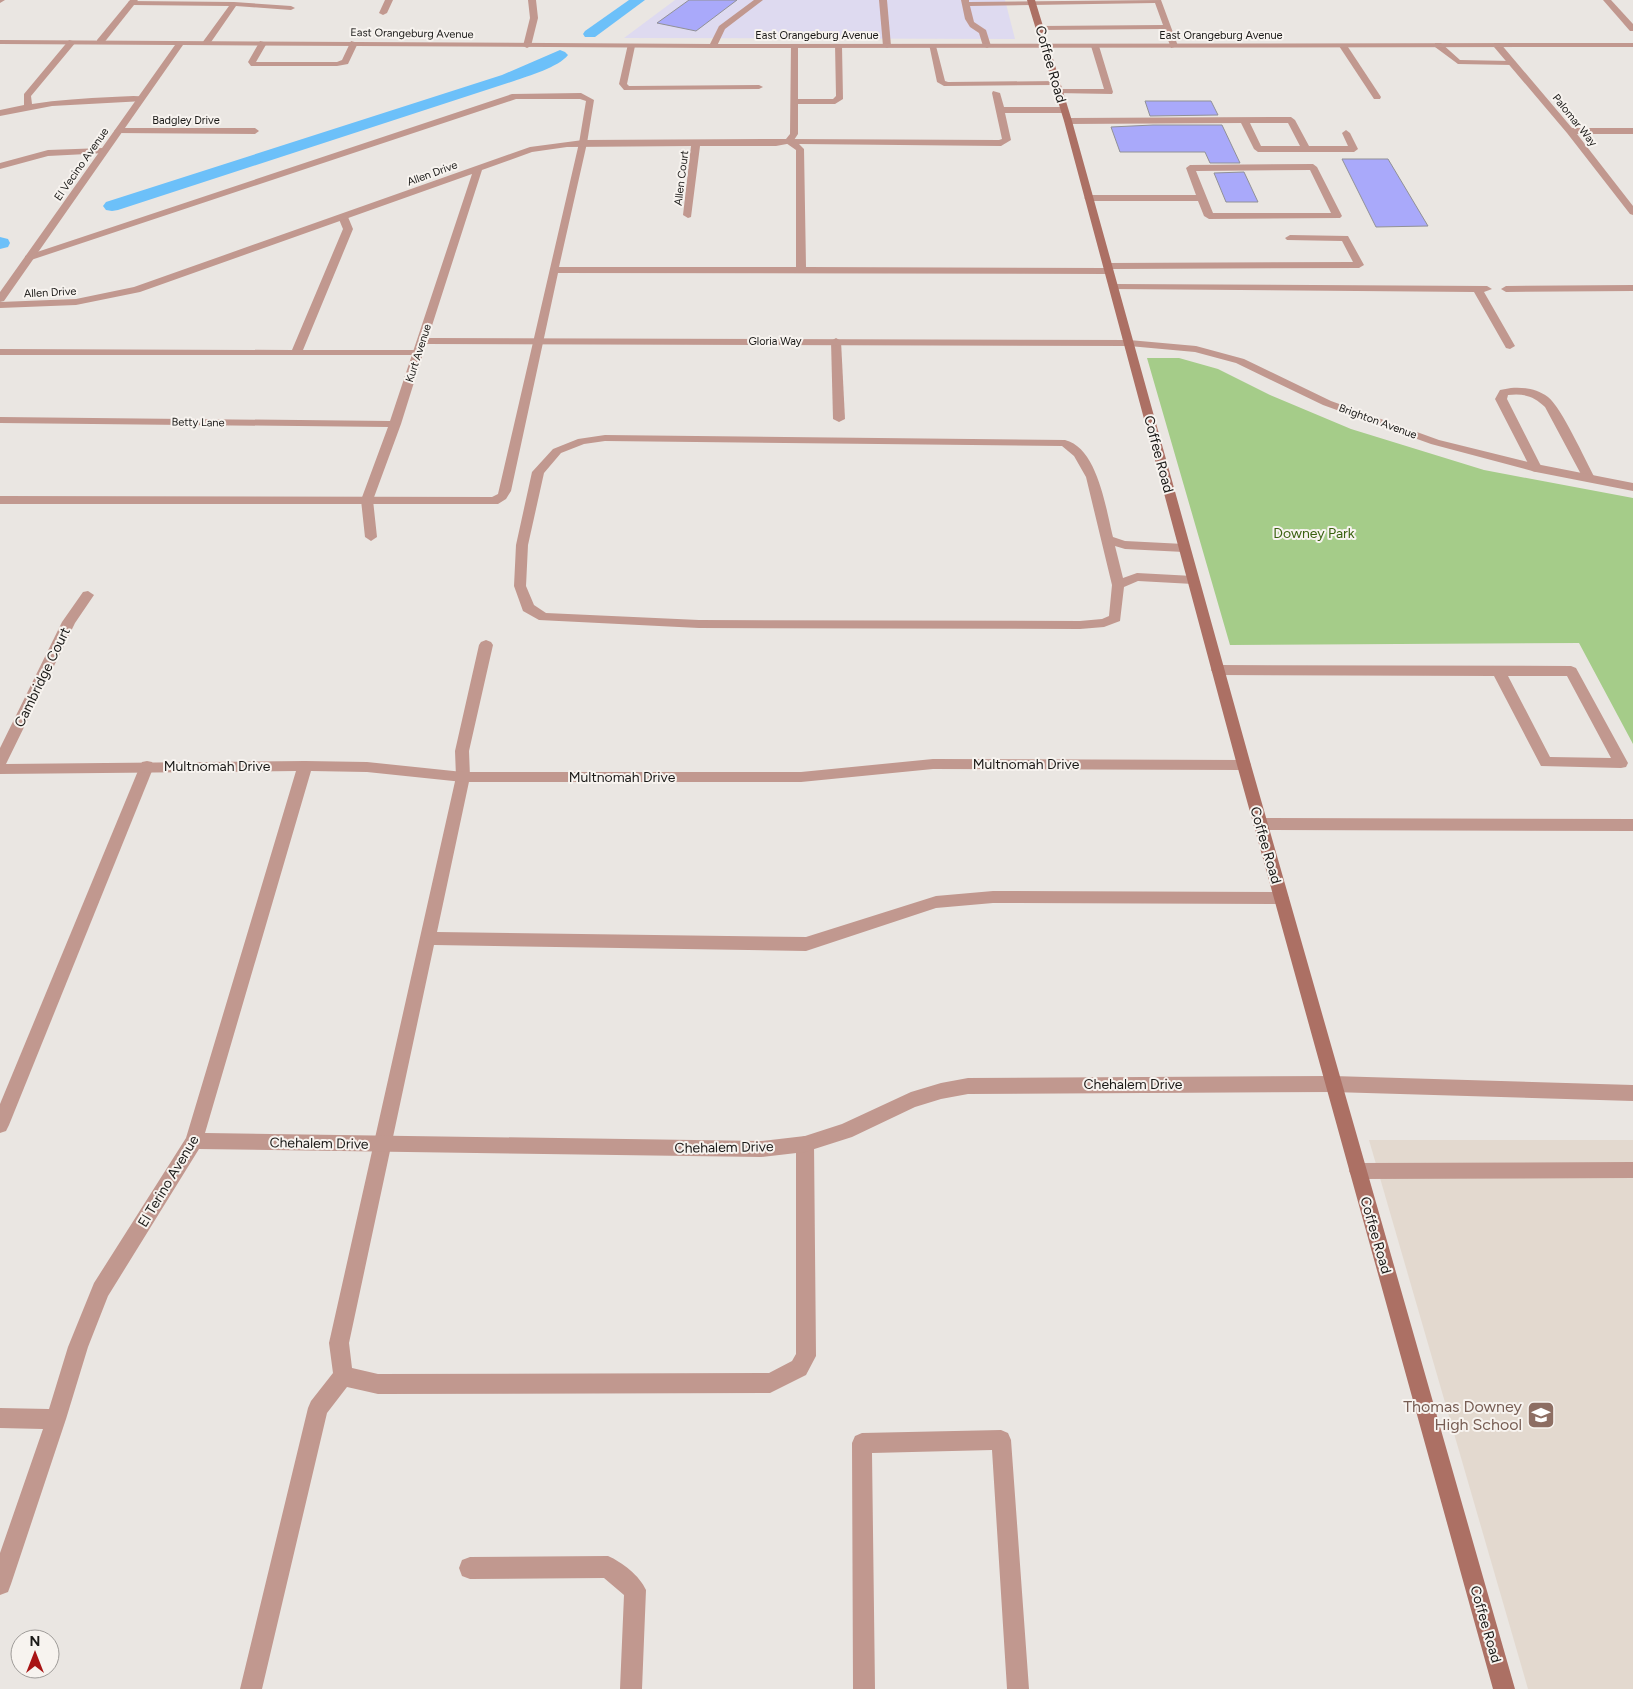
<svg xmlns="http://www.w3.org/2000/svg" width="1633" height="1689" font-family="Figtree,sans-serif">
  <style>
    .commercial { fill: #dedaf0 }
    .built { fill: #e3d9cf }
    .green { fill: #a5cc89 }
    .lines { fill: none; stroke-linecap: round; stroke-linejoin: round }
    .canal { fill: #6cc0f9; fill-rule: evenodd }
    .building { fill: #a9a9fa; stroke: #919196 }
    .service { fill: #c1988f; fill-rule: evenodd }
    .minor { fill: #c1988f; fill-rule: evenodd }
    .tertiary { fill: #c1988f; fill-rule: evenodd }
    .secondary { fill: #ac7064; fill-rule: evenodd }
    .labels { text-anchor: middle; stroke-width: 4; stroke-linejoin: round; paint-order: stroke }
    .far-street-label { font-size: 11px; fill: #1a1917; stroke: #f7f3ef }
    .street-label { font-size: 14px; fill: #1a1917; stroke: #f7f3ef }
    .park-label { font-size: 14px; fill: #39610f; stroke: #f7f3ef }
    .near-education-label { font-size: 16px; fill: #785e54; stroke: #f7f3ef; text-anchor: end }
  </style>
  <rect width="100%" height="100%" fill="#eae6e2"/>
  <path class="commercial" d="M675,0h330l10,39 -391,-1z"/>
  <path class="built" d="M1369,1140h264v549h-105z"/>
  <path class="green" d="M1147,358h32l39,11 52,26 81,34 133,41 149,28v246l-54,-101 -349,2z"/>
  <g class="lines">
    <g class="canal">
      <path d="M629,0h16l-50,37h-10l-2,-3 2,-3z"/>
      <path d="M560,50l5,2 3,3c-9,12 -40,21 -54,26l-396,129 -6,1 -6,-1 -3,-4 3,-4 396,-127z"/>
      <path d="M0,237l8,2 2,4 -2,4 -8,2z"/>
    </g>
  </g>
  <g class="building">
    <path d="M689,0h48l-41,31 -39,-8z"/>
    <path d="M1145,101h66l7,14 -68,1z"/>
    <path d="M1153,125h69l18,38h-30l-5,-11h-85l-9,-25z"/>
    <path d="M1342,159h46l40,67 -52,1z"/>
    <path d="M1244,172l14,30h-32l-12,-29z"/>
  </g>
  <g class="lines">
    <g class="service">
      <path d="M0,0h5l-5,3z"/>
      <path d="M754,0h9l-38,29 -9,19h-6l-1,-2 10,-20z"/>
      <path d="M879,0h8l4,46 -4,2 -4,-2z"/>
      <path d="M961,0h8v2l192,-2 17,46 -7,2 -7,-19 -124,1 -4,-2 4,-2 123,-1 -8,-22 -185,3 4,16 12,8 5,16 -4,2 -4,-2 -4,-13 -9,-6 -5,-8z"/>
      <path d="M129,1l105,1 57,4 4,2 -4,2 -55,-4 -27,39h-3l-4,-2 27,-37 -97,-1 -4,-2z"/>
      <path d="M69,40l7,2 -45,54 1,8c26,-4 53,-6 80,-7 10,0 22,-2 32,0v4l-92,5 -52,10v-6l24,-5v-11z"/>
      <path d="M260,41l7,2 -11,19h81l5,-2 9,-19 7,2 -10,21 -11,2h-86l-3,-4z"/>
      <path d="M1435,43h6l19,17 52,1 4,2 -4,2 -54,-1 -23,-17z"/>
      <path d="M628,44l7,2 -8,38 2,2 130,-1 4,2 -4,2 -135,1 -5,-6z"/>
      <path d="M835,44l7,2 1,53 -8,5h-43v-4l3,-1h38l3,-3z"/>
      <path d="M929,44l7,2 9,35 3,1 109,-1 4,2 -4,2 -113,1 -7,-4z"/>
      <path d="M1092,44l7,2 14,46 -1,2 -56,-1 -1,-2 4,-2h45l-13,-43z"/>
      <path d="M1340,44h6l35,53 -1,2h-6l-35,-53z"/>
      <path d="M993,91l7,2 4,14h60l4,3 -4,3h-59l6,27 -10,6 -202,-2 5,5 2,118 298,1 1,-4 3,-1 245,-1 -11,-21 -55,-1 -2,-2 5,-3 58,1 16,29 -5,3 -246,1v4l-4,1 -551,-1 -47,218 -5,8 -8,5h-498v-8l492,1 6,-3 81,-351 7,-42 -6,-2h-64l-485,161h-6v-4l487,-162 69,-1 13,7 -7,43 -28,124h237v-117l-10,-7v-4l213,1 3,-1 -10,-46z"/>
      <path d="M1291,117l4,3 14,26h39l-6,-13 4,-3 4,3 8,16 -4,3h-96l-4,-3 -13,-26 -173,1 -4,-3 4,-3zM1250,123h38l12,23h-39z"/>
      <path d="M1313,164l4,3 25,49 -2,2 -131,1 -5,-3 -6,-15h-109l-5,-3 5,-3h107l-10,-27 4,-3zM1310,170l21,43h-118l-17,-42z"/>
      <path d="M343,214l5,3 5,12 -50,121h115l4,1 1,2 -1,2h-422v-6l292,1 51,-121 -5,-12z"/>
      <path d="M1114,284l373,2 5,3 -8,3 31,54 -5,3 -4,-1 -32,-56 -364,-3v-4z"/>
      <path d="M1633,285v6l-127,1 -5,-3 5,-3z"/>
      <path d="M836,338l5,3 4,78 -6,3 -6,-3 -2,-78z"/>
      <path d="M1511,388c13,-1 26,1 37,9 14,11 37,63 47,81l-2,3h-8l-2,-3 -38,-71c-11,-11 -22,-14 -37,-12l-1,4 35,69 -6,4 -4,-1 -37,-72 5,-9z"/>
      <path d="M605,435l460,5c33,8 41,70 48,97l12,4 59,3 6,4 -6,4 -59,-3 -10,-3 8,32 14,-5 56,3 6,4 -6,4 -55,-3 -14,6 -4,34 -16,6 -24,2 -381,-1 -160,-8 -16,-9 -9,-25 2,-41 16,-73 21,-23 25,-10zM605,441l457,5 12,10 12,21 26,108 -3,31 -7,3 -22,2 -381,-1 -153,-7 -12,-8 -8,-19 2,-41 16,-72 17,-20 23,-9z"/>
      <path d="M486,640l5,2 2,3 -24,106 1,26 -33,155 369,5 130,-41 57,-5 288,1 5,2 3,4 -3,4 -5,2 -288,-1 -57,5 -130,43 -372,-6 -85,398 3,25 26,6 391,-1 23,-12 4,-7v-210l3,-6 6,-2 6,2 3,6 2,212 -10,19 -36,18 -392,1 -31,-7 -20,26 -65,276h-22l68,-281 3,-7 22,-28 -4,-30 127,-566 -1,-26 24,-106 2,-3z"/>
      <path d="M1218,665l353,1 5,2 52,95 -2,4 -5,1 -80,-2 -47,-90 -276,-1 -5,-2 -2,-3 2,-3zM1508,676h59l44,82 -61,-1z"/>
      <path d="M147,761l5,1 2,4 -145,359 -3,6 -6,2v-29l140,-338 2,-4z"/>
      <path d="M1260,818l373,1v12l-373,-1 -5,-2 -2,-4 2,-4z"/>
      <path d="M1333,1076l300,9v16l-300,-9 -6,-3 -3,-5 3,-5z"/>
      <path d="M1633,1162v16l-275,1 -6,-2 -3,-6 3,-6 6,-2z"/>
      <path d="M1001,1430l7,3 3,7 18,249h-22l-15,-239 -120,3 3,236h-22l-1,-246 3,-7 7,-3z"/>
      <path d="M608,1556c14,6 32,20 38,34l-4,99h-22l4,-94 -20,-17 -134,1 -8,-3 -3,-8 3,-8 8,-3z"/>
    </g>
    <g class="minor">
      <path d="M130,0h8l-35,44h-6v-4z"/>
      <path d="M385,0h8l-6,13 -4,2 -4,-2z"/>
      <path d="M528,0h8l2,18 -7,28 -4,2 -4,-2 7,-28z"/>
      <path d="M1603,0h8l22,24v7h-3z"/>
      <path d="M1494,43h6l72,85h61v6h-56l56,72v9l-3,-1 -63,-81 -73,-86z"/>
      <path d="M791,44l7,2v88l-6,9 -16,3h-76l-9,71 -3,1 -5,-3 8,-69 -124,1 -35,5 -50,18 -54,168 701,2 67,6 48,13 87,42 108,39 97,24 97,19v8l-97,-19 -105,-28 -108,-39 -87,-42 -41,-11 -66,-6 -703,-2 -25,80 -28,76 4,37 -6,4 -6,-4 -4,-37 27,-73 -388,-4v-6l390,4 82,-247 -332,118 -64,13 -76,3v-6l76,-3 58,-12 396,-140 53,-7 203,-1 4,-5z"/>
      <path d="M118,128h137l4,3 -4,3 -140,-1 -1,-2z"/>
      <path d="M103,148l3,1v4l-58,3 -48,13v-6l48,-13z"/>
      <path d="M88,591l6,4 -19,28 -69,141 299,-3 62,1 96,10h338l132,-13 311,1 5,1 2,4 -2,4 -5,1 -311,-1 -132,13h-338l-96,-10 -56,-1 -106,362 556,8 44,-5 37,-12 69,-32 30,-9 27,-5 365,-2 6,3 3,5 -3,5 -6,3 -365,2 -27,5 -26,8 -63,30 -47,15 -44,5 -562,-8 -91,147 -20,51 -22,72 -55,165 -3,8 -8,3v-42l43,-124 -43,-1v-20l49,1 19,-62 26,-64 92,-145 110,-367 -296,3v-26l62,-126 21,-30z"/>
    </g>
    <path class="tertiary" d="M0,40l713,4 920,-1v4l-920,1 -530,-3 -179,256 -4,1v-10l175,-247 -175,-1z"/>
    <path class="secondary" d="M1027,0h8l37,121 179,644 264,924h-22l-256,-924 -173,-644z"/>
  </g>
  <defs>
    <g id="school-square" transform="scale(1.4375)"><rect x="-9" y="-9" width="18" height="18" rx="4" fill="#8d6e63" stroke="#f7f3ef"/><path d="M0-5L7-2L0 1L-7-2ZM-4 1L0 2.5L4 1V4Q0 6-4 4Z" fill="#fff"/></g>
  </defs>
  <g fill-rule="evenodd">
    <use href="#school-square" x="1541" y="1415"/>
  </g>
  <g class="labels">
    <g class="far-street-label">
      <text transform="translate(412 33) rotate(1)" y="4">East Orangeburg Avenue</text>
      <text x="817" y="39">East Orangeburg Avenue</text>
      <text x="1221" y="39">East Orangeburg Avenue</text>
      <text x="186" y="124">Badgley Drive</text>
      <text transform="translate(1575 120) rotate(51)" y="4">Palomar Way</text>
      <text transform="translate(81 164) rotate(-55)" y="4">El Vecino Avenue</text>
      <text transform="translate(432 173) rotate(-20)" y="4">Allen Drive</text>
      <text transform="translate(681 178) rotate(-83)" y="4">Allen Court</text>
      <text transform="translate(50 292) rotate(-3)" y="4">Allen Drive</text>
      <text x="775" y="345">Gloria Way</text>
      <text transform="translate(418 353) rotate(-72)" y="4">Kurt Avenue</text>
      <text transform="translate(1378 421) rotate(20)" y="4">Brighton Avenue</text>
      <text transform="translate(198 422) rotate(1)" y="4">Betty Lane</text>
    </g>
    <g class="street-label">
      <text transform="translate(1051 64) rotate(74)" y="5">Coffee Road</text>
      <text transform="translate(1159 454) rotate(75)" y="5">Coffee Road</text>
      <text transform="translate(42 677) rotate(-64)" y="5">Cambridge Court</text>
      <text x="1026" y="769">Multnomah Drive</text>
      <text x="217" y="771">Multnomah Drive</text>
      <text x="622" y="782">Multnomah Drive</text>
      <text transform="translate(1266 845) rotate(74)" y="5">Coffee Road</text>
      <text x="1133" y="1089">Chehalem Drive</text>
      <text transform="translate(319 1143) rotate(1)" y="5">Chehalem Drive</text>
      <text transform="translate(724 1147) rotate(-1)" y="5">Chehalem Drive</text>
      <text transform="translate(168 1181) rotate(-59)" y="5">El Terino Avenue</text>
      <text transform="translate(1376 1235) rotate(74)" y="5">Coffee Road</text>
      <text transform="translate(1486 1624) rotate(74)" y="5">Coffee Road</text>
    </g>
    <g class="park-label">
      <text x="1314" y="538">Downey Park</text>
    </g>
    <g class="near-education-label">
      <text x="1522" y="1412">Thomas Downey<tspan x="1522" dy="18">High School</tspan></text>
    </g>
  </g>
  <g transform="translate(35 1654)"><circle r="24" fill="#f7f3ef" stroke="#9f9c99"/>
  <path d="M0-4L9 19L0 12L-9 19Z" fill="#a81415"/>
  <text y="-8" font-size="14" font-weight="bold" text-anchor="middle" fill="#1a1917">N</text>
  </g>
</svg>
